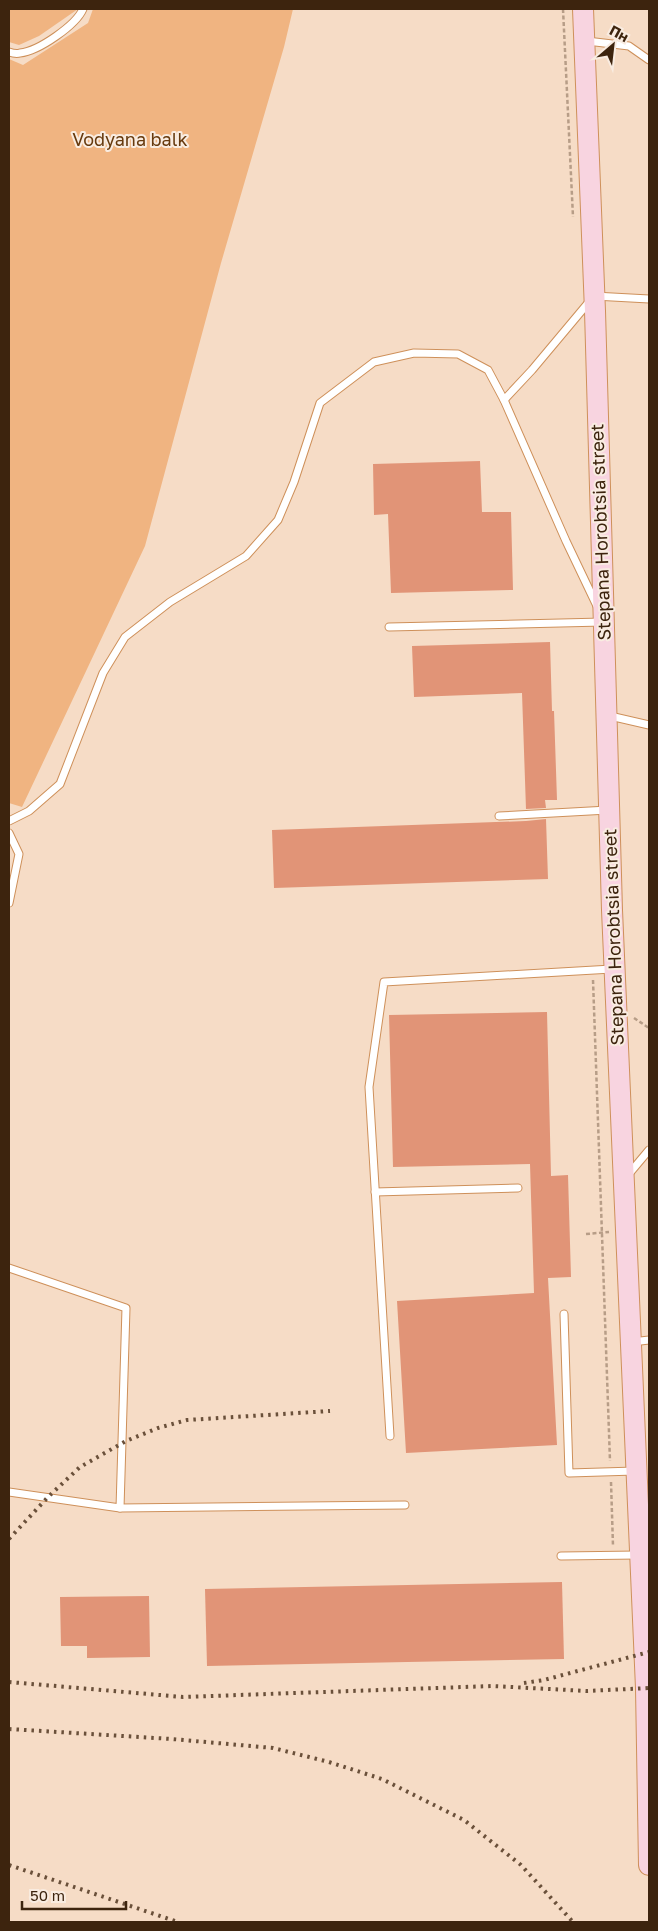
<svg xmlns="http://www.w3.org/2000/svg" width="658" height="1931" font-family="'Golos Text',sans-serif">
  <style>
    .green { fill: #f0b481 }
    .building { fill: #e19477 }
    .lines { fill: none; stroke-linecap: round; stroke-linejoin: round }
    .service-casing { stroke: #ce905a; stroke-width: 9 }
    .secondary-casing { stroke: #ce905a; stroke-width: 22 }
    .path { stroke: #b79d87; stroke-width: 2.5; stroke-dasharray: 4 2.5; stroke-linecap: butt }
    .service { stroke: #fff; stroke-width: 7 }
    .secondary { stroke: #f8d4e0; stroke-width: 20 }
    .rail { stroke: #6a503a; stroke-width: 4; stroke-dasharray: 2.5 5; stroke-linecap: butt }
    .labels { text-anchor: middle; stroke-width: 4; stroke-linejoin: round; paint-order: stroke }
    .park-label { font-size: 18px; fill: #673a0e; stroke: #f9ece1 }
    .street-label { font-size: 18px; fill: #3d240e; stroke: #f9ece1 }
  </style>
  <rect width="100%" height="100%" fill="#f6dcc6"/>
  <g class="green">
    <path d="M9,9h69l-39,27 -20,9 -10,-3z"/>
    <path d="M93,9h200l-9,38 -63,216 -76,283 -123,261 -13,-4v-744l14,6 65,-42z"/>
  </g>
  <g class="building">
    <path d="M480,461l2,51h29l2,78 -122,3 -3,-79 -14,1 -1,-51z"/>
    <path d="M550,642l2,69h2l3,89h-12l1,8 -20,1 -4,-116 -108,4 -2,-51z"/>
    <path d="M546,819l2,60 -274,9 -2,-58 254,-9z"/>
    <path d="M547,1012l4,164 17,-1 3,102 -23,1 9,167 -151,8 -9,-152 137,-8 -4,-129 -137,3 -4,-152z"/>
    <path d="M562,1582l2,77 -357,7 -2,-77z"/>
    <path d="M149,1596l1,61 -63,1v-12h-26l-1,-49z"/>
  </g>
  <g class="lines">
    <g class="service-casing">
      <g id="service">
        <path d="M587,41l42,5 20,14"/>
        <path d="M9,52c3,1 8,2 11,1 19,-2 56,-28 63,-44"/>
        <path d="M504,400l62,141 31,65"/>
        <path d="M389,627l214,-5"/>
        <path d="M610,716l39,9"/>
        <path d="M499,816l109,-6"/>
        <path d="M9,821l20,-10 31,-27 43,-111 22,-36 45,-35 76,-46 32,-36 16,-38 26,-79 54,-41 40,-9 44,1 30,16 16,30 28,-30 62,-74 55,3"/>
        <path d="M9,833l10,21 -10,49"/>
        <path d="M628,1175l21,-25"/>
        <path d="M375,1192l143,-4"/>
        <path d="M9,1268l117,40 -6,200 -111,-16"/>
        <path d="M564,1314l5,159 66,-2"/>
        <path d="M632,1342l17,-2"/>
        <path d="M390,1436l-21,-349 15,-105 228,-13"/>
        <path d="M120,1508l285,-3"/>
        <path d="M561,1556l77,-1"/>
      </g>
    </g>
    <g class="secondary-casing">
      <path id="secondary" d="M583,9l12,302 17,599 34,778 3,177"/>
    </g>
    <g class="path">
      <path d="M563,9l10,208"/>
      <path d="M593,980l17,481"/>
      <path d="M634,1018l15,10"/>
      <path d="M586,1234l23,-2"/>
      <path d="M611,1482l2,64"/>
    </g>
    <use href="#service" class="service"/>
    <use href="#secondary" class="secondary"/>
    <g class="rail">
      <path d="M9,1539l39,-42 32,-30 46,-26 32,-13 29,-8 143,-9"/>
      <path d="M9,1682l174,15 309,-11 95,5 62,-3"/>
      <path d="M524,1683l20,-3 105,-28"/>
      <path d="M9,1729l163,10 101,9 56,14 53,17 82,41 57,45 52,57"/>
      <path d="M9,1865l169,57"/>
    </g>
  </g>
  <g class="labels">
    <g class="park-label">
      <text x="130" y="146">Vodyana balk</text>
    </g>
    <g class="street-label">
      <text transform="translate(601 532) rotate(-92)" y="6">Stepana Horobtsia street</text>
      <text transform="translate(614 937) rotate(-92)" y="6">Stepana Horobtsia street</text>
    </g>
  </g>
  <rect width="658" height="1931" fill="none" stroke="#3d240e" stroke-width="20"/>
  <g transform="translate(613 45) rotate(28)" stroke="#f9ece1" stroke-width="4" paint-order="stroke">
  <path d="M0-4L9 19L0 12L-9 19Z" fill="#3d240e"/>
  <text y="-8" font-size="14" font-weight="bold" text-anchor="middle" fill="#3d240e">Пн</text>
  </g>
  <path d="M22 1901v8h104v-8" fill="none" stroke="#3d240e" stroke-width="2.5"/>
  <text x="30" y="1901" font-size="15" fill="#3d240e" stroke="#f9ece1" stroke-width="4" paint-order="stroke">50 m</text>
</svg>
